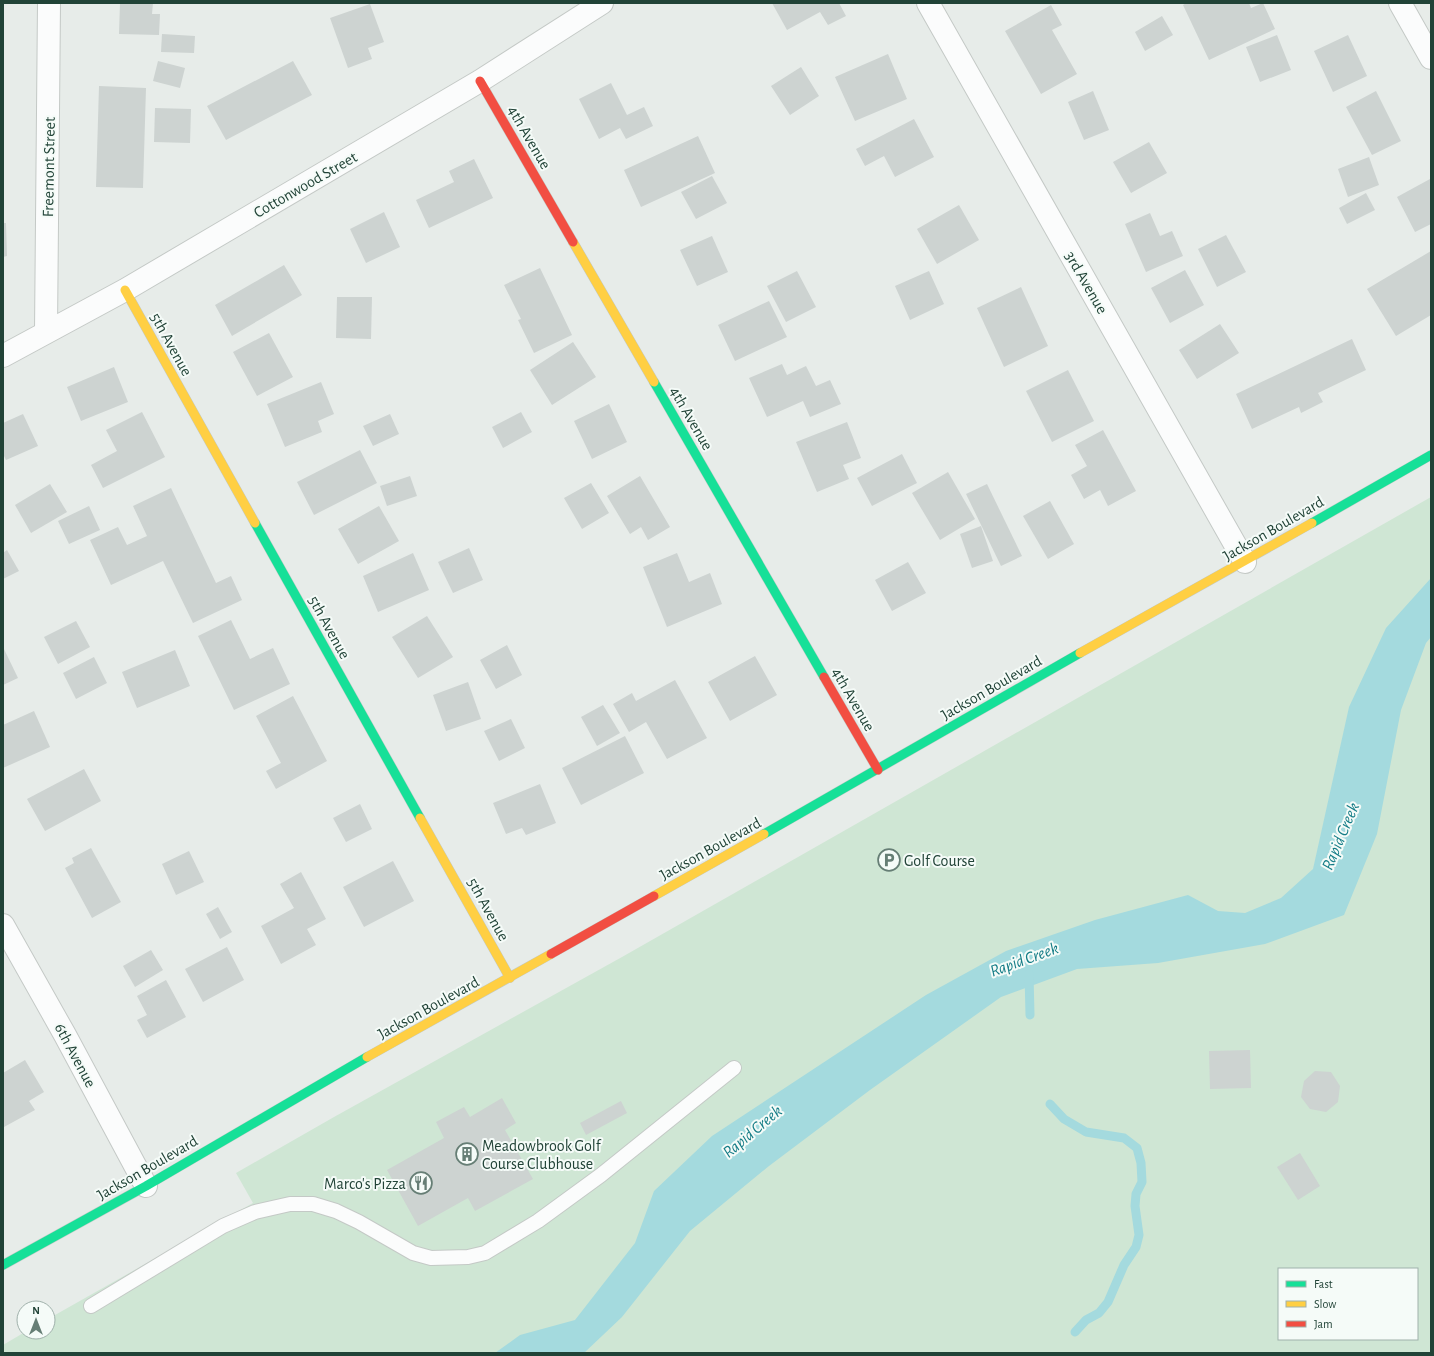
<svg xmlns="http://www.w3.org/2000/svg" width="1434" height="1356" font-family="'Alegreya Sans',sans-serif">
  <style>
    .green { fill: #cfe6d4; fill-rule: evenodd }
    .water { fill: #a4dade }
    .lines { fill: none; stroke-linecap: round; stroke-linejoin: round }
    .stream { stroke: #a4dade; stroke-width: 9 }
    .building { fill: #cdd3d1 }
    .lane-casing { stroke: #c4c9c6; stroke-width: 16 }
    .street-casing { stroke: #c4c9c6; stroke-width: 24 }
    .fast-casing { stroke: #c2cac6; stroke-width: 10 }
    .slow-casing { stroke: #c2cac6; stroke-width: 10 }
    .jam-casing { stroke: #c2cac6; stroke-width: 10 }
    .lane { stroke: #fbfcfc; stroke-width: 14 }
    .street { stroke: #fbfcfc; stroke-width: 22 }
    .fast { stroke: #16e098; stroke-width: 9 }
    .slow { stroke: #ffcf43; stroke-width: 9 }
    .jam { stroke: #f24e42; stroke-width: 9 }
    .labels { text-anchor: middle; stroke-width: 4; stroke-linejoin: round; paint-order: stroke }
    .street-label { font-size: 16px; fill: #214337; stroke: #f5fbf8 }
    .poi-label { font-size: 16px; fill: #214337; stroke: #f5fbf8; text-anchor: start }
    .water-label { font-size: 17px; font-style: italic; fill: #147c86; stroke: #f5fbf8 }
  </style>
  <rect width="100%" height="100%" fill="#e7ece9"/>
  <path class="green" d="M1431,497v856h-1428v-8l22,-13h23v-13l205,-116 -17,-30 98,-56 288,-160zM1279,1269h138v70h-138z"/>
  <path class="water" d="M1431,578v59l-5,6 -25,67 -24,124 -33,81 -79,29 -107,19 -81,6 -76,28 -131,93 -101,76 -79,65 -68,86 -38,36h-89l25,-18 55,-15 60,-77 19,-52 58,-55 214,-141 80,-44 89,-31 93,-25 30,16 27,2 36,-15 32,-29 36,-162 37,-79z"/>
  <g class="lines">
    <g class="stream">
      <path d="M1029,974l1,41"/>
      <path d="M1050,1104l14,15 22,13 38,6 13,10 4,15 1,19 -6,12 -1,12 4,29 -3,12 -12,18 -16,37 -9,11 -13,7 -11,12"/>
    </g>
  </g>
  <g class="building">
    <path d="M120,3h33l-1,11h8l-1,21 -40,-1z"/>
    <path d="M772,3h67l7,13 -18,9 -8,-13 -33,18z"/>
    <path d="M1186,3h63l2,5 12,-5 12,26 -66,31 -26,-55z"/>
    <path d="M370,4l14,38 -16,6 4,11 -24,9 -18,-50z"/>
    <path d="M1051,5l11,20 -10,5 25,44 -36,20 -36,-63z"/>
    <path d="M1162,16l11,19 -28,16 -10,-19z"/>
    <path d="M162,34l33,2 -1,17 -33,-1z"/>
    <path d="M1277,35l14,35 -31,12 -14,-35z"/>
    <path d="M1348,35l19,41 -34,16 -19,-41z"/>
    <path d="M888,54l19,45 -52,22 -20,-44z"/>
    <path d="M158,61l27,7 -5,20 -27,-7z"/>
    <path d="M293,61l19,34 -86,45 -19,-34z"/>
    <path d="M801,67l18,29 -29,19 -19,-29z"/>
    <path d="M611,83l16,32 17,-8 9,19 -27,13 -6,-11 -21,11 -20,-40z"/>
    <path d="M99,86l47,2 -3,100 -47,-1z"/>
    <path d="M1093,91l16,39 -25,10 -16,-38z"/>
    <path d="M1376,91l25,50 -29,14 -26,-48z"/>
    <path d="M155,108l36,1 -1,34 -36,-1z"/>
    <path d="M914,119l20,38 -39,20 -11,-21 -19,10 -9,-17z"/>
    <path d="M698,136l17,37 -74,34 -17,-37z"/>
    <path d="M1149,142l18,31 -36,20 -18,-31z"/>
    <path d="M1369,157l10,28 -31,12 -10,-28z"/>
    <path d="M474,159l19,39 -64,30 -13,-28 38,-18 -5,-11z"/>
    <path d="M712,176l15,27 -31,16 -15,-27z"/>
    <path d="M1430,179l1,45 -16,8 -18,-35z"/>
    <path d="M1366,193l9,17 -28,14 -8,-16z"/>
    <path d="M959,205l20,35 -42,24 -20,-35z"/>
    <path d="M384,212l16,35 -34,16 -16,-34z"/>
    <path d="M1150,213l10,23 12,-5 11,25 -37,16 -21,-48z"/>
    <path d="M3,223h3l1,33 -4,1z"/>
    <path d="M1226,235l20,37 -29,15 -19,-38z"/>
    <path d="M712,236l16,36 -31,14 -17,-36z"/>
    <path d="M1431,251v64l-35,21 -29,-47z"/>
    <path d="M284,265l18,30 -70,41 -17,-31z"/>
    <path d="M540,268l32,67 -38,18 -16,-33 3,-1 -17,-34z"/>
    <path d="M1185,270l19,35 -34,18 -19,-35z"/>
    <path d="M797,271l19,36 -30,15 -19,-36z"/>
    <path d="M929,271l15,33 -34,16 -15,-34z"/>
    <path d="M1021,287l27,59 -44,21 -27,-59z"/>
    <path d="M337,297h35l-1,42 -35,-1z"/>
    <path d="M769,301l18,36 -52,24 -17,-36z"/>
    <path d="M1220,324l19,29 -42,26 -18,-29z"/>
    <path d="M269,333l24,44 -36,19 -24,-44z"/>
    <path d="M1352,339l14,31 -48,23 5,9 -22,11 -2,-6 -47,22 -16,-35z"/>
    <path d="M573,342l23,35 -44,28 -22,-35z"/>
    <path d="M782,364l5,11 19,-9 10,20 14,-6 11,24 -31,13 -7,-16 -36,16 -18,-39z"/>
    <path d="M114,367l14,35 -47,19 -14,-34z"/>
    <path d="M1068,370l26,51 -42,21 -26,-51z"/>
    <path d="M321,382l13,32 -16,7 4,11 -37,15 -18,-43z"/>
    <path d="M609,404l18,38 -35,17 -18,-38z"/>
    <path d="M142,412l23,45 -62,31 -12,-23 26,-14 -11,-21z"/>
    <path d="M521,412l11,20 -29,16 -11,-21z"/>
    <path d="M23,414l15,32 -32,14 -3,-6v-31z"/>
    <path d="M390,414l9,20 -26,12 -10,-20z"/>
    <path d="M847,422l14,36 -18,7 6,14 -32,13 -21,-50z"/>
    <path d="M1103,430l33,61 -28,15 -8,-16 -16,9 -13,-24 16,-9 -12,-21z"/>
    <path d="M360,450l17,33 -63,32 -17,-33z"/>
    <path d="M902,454l15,29 -45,23 -15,-28z"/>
    <path d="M948,472l27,47 -35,21 -28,-47z"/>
    <path d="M410,476l7,20 -30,10 -7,-20z"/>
    <path d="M640,476l30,51 -22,13 -7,-13 -11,7 -23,-38z"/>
    <path d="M591,483l18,30 -27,16 -18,-31z"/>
    <path d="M50,484l17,28 -36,21 -16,-28z"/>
    <path d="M987,484l35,72 -21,10 -35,-72z"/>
    <path d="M171,488l45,95 15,-7 11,24 -49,23 -30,-62 -52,24 -21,-45 28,-13 9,18 20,-9 -14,-30z"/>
    <path d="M1050,501l24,43 -26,15 -25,-43z"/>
    <path d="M89,506l11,24 -31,14 -11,-23z"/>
    <path d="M379,506l20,35 -41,23 -20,-35z"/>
    <path d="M981,526l12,35 -21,7 -12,-34z"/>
    <path d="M469,548l14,32 -30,13 -15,-31z"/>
    <path d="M7,550l12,21 -16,8v-26z"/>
    <path d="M413,553l16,37 -51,22 -15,-36z"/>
    <path d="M677,553l12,29 21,-9 12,31 -55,23 -24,-60z"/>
    <path d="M908,562l18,31 -34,18 -17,-31z"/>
    <path d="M427,616l26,41 -35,21 -26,-41z"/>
    <path d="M231,620l19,39 23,-11 17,36 -56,26 -36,-74z"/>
    <path d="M76,621l14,26 -32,17 -14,-27z"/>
    <path d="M507,645l15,30 -26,14 -16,-29z"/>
    <path d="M3,647l15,31 -15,7z"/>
    <path d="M175,650l15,36 -53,22 -15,-36z"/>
    <path d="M755,656l22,39 -47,26 -22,-39z"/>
    <path d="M94,657l13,26 -31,16 -13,-26z"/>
    <path d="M675,680l32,58 -40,21 -21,-37 -17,10 -16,-28 19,-11 4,8z"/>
    <path d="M468,682l13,37 -35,12 -13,-36z"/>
    <path d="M293,696l34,65 -51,28 -10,-18 15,-8 -25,-47z"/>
    <path d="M603,705l17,28 -23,13 -16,-29z"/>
    <path d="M34,711l16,36 -47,21v-43z"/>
    <path d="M511,719l14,29 -26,13 -15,-30z"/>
    <path d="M625,736l19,37 -63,32 -19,-37z"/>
    <path d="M84,769l17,32 -56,30 -18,-32z"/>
    <path d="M540,784l16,39 -30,12 -4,-7 -16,6 -13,-31z"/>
    <path d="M360,804l12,25 -26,13 -13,-24z"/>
    <path d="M91,848l30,54 -29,16 -27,-50 9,-5 -2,-5z"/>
    <path d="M189,851l15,31 -28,13 -14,-31z"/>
    <path d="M393,861l21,40 -50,26 -21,-40z"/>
    <path d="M301,872l25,47 -19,10 9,16 -35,19 -20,-38 33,-18 -14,-24z"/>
    <path d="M218,907l14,25 -12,7 -14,-25z"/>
    <path d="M227,947l17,33 -41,22 -18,-33z"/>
    <path d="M151,950l12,20 -28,17 -12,-21z"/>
    <path d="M166,980l20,37 -39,21 -10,-18 10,-5 -10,-19z"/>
    <path d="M1250,1050l1,38 -41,1 -1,-38z"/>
    <path d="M25,1060l19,32 -15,9 6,9 -31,17 -1,-54z"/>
    <path d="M1315,1071l16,1 9,14 -2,16 -12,10 -16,-3 -9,-12 3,-16z"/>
    <path d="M502,1098l14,25 -11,7 28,49 -58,32 -7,-13 -50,28 -31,-56 57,-32 -8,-16 28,-15 6,10z"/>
    <path d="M621,1101l6,12 -41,22 -6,-12z"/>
    <path d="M1300,1153l20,33 -22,14 -21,-33z"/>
  </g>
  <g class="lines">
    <g class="lane-casing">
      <path id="lane" d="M91,1306l132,-80 32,-14 35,-8h23l23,7 23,11 54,31 18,5 37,-1 17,-4 53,-32 63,-46 133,-107"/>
    </g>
    <g class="street-casing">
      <g id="street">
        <path d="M928,3l317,559"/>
        <path d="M1400,3l31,55"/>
        <path d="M46,331l3,-328"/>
        <path d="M3,356l122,-66 355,-209 122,-78"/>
        <path d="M3,925l62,110 81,151"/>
      </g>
    </g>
    <g class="fast-casing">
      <g id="fast">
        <path d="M654,382l170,295"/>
        <path d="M255,523l165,295"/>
        <path d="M1312,523l119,-68"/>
        <path d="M764,834l316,-181"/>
        <path d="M3,1265l143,-79 221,-129"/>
      </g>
    </g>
    <g class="slow-casing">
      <g id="slow">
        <path d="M573,242l81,140"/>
        <path d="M125,290l130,233"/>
        <path d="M1080,653l232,-130"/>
        <path d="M420,818l90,160"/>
        <path d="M654,896l110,-62"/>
        <path d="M367,1057l184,-103"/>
      </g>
    </g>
    <g class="jam-casing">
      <g id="jam">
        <path d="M480,81l93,161"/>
        <path d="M824,677l54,93"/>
        <path d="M551,954l103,-58"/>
      </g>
    </g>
    <use href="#lane" class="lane"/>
    <use href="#street" class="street"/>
    <use href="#fast" class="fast"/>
    <use href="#slow" class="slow"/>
    <use href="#jam" class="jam"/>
  </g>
  <defs>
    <g id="parking-ring" transform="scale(1.15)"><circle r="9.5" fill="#f5fbf8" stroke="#667e75" stroke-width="1.5"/><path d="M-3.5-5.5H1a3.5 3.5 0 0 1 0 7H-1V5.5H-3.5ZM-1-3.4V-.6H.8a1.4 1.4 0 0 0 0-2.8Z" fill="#667e75"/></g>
    <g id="building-ring" transform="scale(1.15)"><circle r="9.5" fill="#f5fbf8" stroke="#667e75" stroke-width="1.5"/><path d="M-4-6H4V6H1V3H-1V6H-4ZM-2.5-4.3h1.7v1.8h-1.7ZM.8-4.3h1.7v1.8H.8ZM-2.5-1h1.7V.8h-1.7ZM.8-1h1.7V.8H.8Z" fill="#667e75"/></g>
    <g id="restaurant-ring" transform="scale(1.15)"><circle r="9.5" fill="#f5fbf8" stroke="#667e75" stroke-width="1.5"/><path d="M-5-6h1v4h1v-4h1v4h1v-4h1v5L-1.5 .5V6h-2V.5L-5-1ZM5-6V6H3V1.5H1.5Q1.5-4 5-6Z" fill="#667e75"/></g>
  </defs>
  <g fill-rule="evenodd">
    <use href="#parking-ring" x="889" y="860"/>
    <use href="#building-ring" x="467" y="1154"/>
    <use href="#restaurant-ring" x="421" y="1183"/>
  </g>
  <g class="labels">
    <g class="street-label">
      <text transform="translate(530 137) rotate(60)" y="6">4th Avenue</text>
      <text transform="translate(48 167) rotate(-89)" y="6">Freemont Street</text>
      <text transform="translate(305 184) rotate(-30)" y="6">Cottonwood Street</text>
      <text transform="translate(1087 282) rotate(60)" y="6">3rd Avenue</text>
      <text transform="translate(172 344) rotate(61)" y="6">5th Avenue</text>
      <text transform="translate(692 418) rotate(60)" y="6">4th Avenue</text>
      <text transform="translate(1273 528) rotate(-30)" y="6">Jackson Boulevard</text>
      <text transform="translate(330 627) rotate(61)" y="6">5th Avenue</text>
      <text transform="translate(991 687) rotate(-30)" y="6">Jackson Boulevard</text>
      <text transform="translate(854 699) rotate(60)" y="6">4th Avenue</text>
      <text transform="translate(710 848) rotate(-29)" y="6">Jackson Boulevard</text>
      <text transform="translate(489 909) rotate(61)" y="6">5th Avenue</text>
      <text transform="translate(428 1007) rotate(-29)" y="6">Jackson Boulevard</text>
      <text transform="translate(76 1055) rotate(62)" y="6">6th Avenue</text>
      <text transform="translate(147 1167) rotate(-30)" y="6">Jackson Boulevard</text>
    </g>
    <g class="poi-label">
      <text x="904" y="866">Golf Course</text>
      <text x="482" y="1151">Meadowbrook Golf<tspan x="482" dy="18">Course Clubhouse</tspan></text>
      <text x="406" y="1189" text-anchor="end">Marco's Pizza</text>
    </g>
    <g class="water-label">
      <text transform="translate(1340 836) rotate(-67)" y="6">Rapid Creek</text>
      <text transform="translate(1024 959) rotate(-20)" y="6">Rapid Creek</text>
      <text transform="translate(752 1131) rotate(-40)" y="6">Rapid Creek</text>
    </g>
  </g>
  <rect width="1434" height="1356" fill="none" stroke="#214337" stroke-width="8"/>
  <rect x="1278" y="1268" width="140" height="72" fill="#f5fbf8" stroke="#a0b1ab"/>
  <rect x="1286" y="1281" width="20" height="6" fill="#16e098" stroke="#a0b1ab"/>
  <text x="1314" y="1288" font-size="12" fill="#214337">Fast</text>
  <rect x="1286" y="1301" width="20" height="6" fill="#ffcf43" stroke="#a0b1ab"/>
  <text x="1314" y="1308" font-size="12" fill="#214337">Slow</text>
  <rect x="1286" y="1321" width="20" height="6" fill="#f24e42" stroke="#a0b1ab"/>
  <text x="1314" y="1328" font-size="12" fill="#214337">Jam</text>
  <g transform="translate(36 1320)"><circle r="19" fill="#f5fbf8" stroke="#a0b1ab"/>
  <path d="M0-3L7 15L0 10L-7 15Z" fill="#667e75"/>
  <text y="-6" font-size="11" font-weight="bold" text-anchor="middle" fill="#214337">N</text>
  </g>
</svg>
